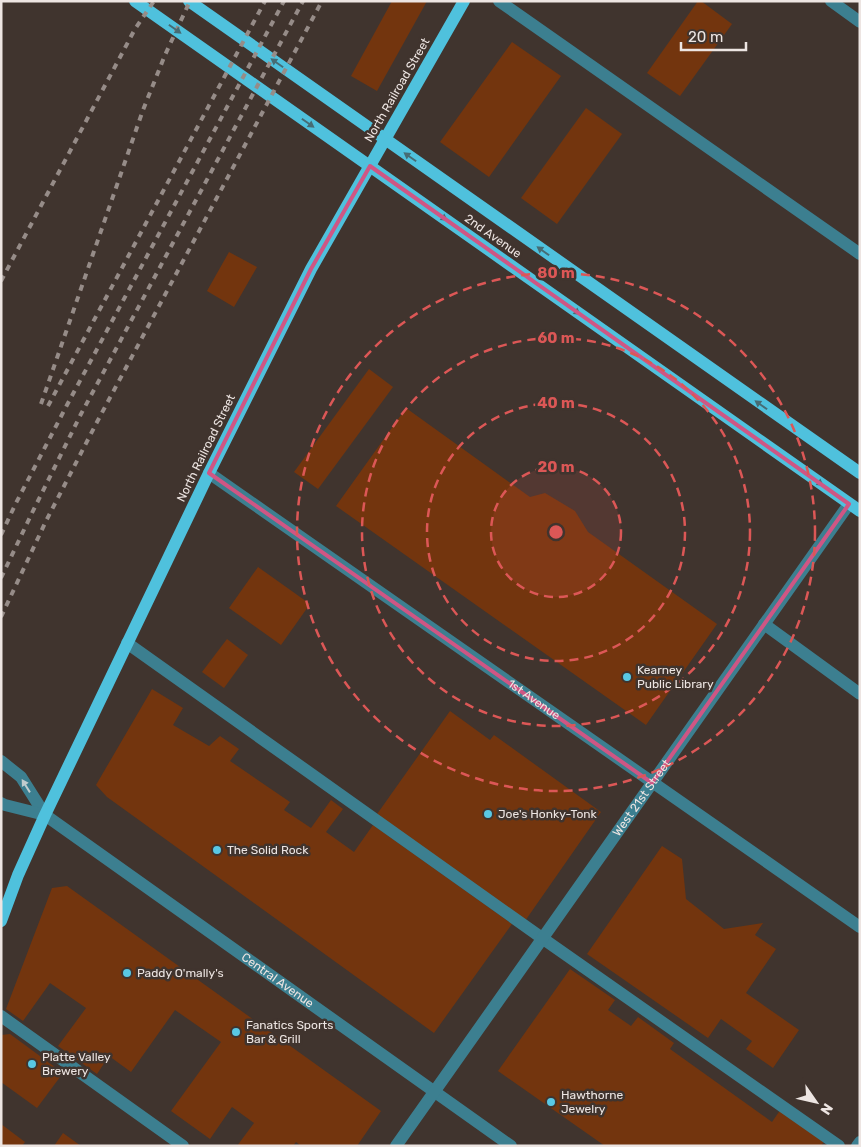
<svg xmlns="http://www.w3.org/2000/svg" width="861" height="1147" font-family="Rubik,sans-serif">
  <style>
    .building { fill: #73350e }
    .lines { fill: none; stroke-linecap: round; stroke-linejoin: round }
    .minor { stroke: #3c7f90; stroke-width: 12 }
    .major { stroke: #4fc1dd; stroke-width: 12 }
    .rail { stroke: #968c88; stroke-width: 4; stroke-dasharray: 6 6; stroke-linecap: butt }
    .oneway { fill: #466c74 }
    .oneway2 { fill: #c1ccce }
    .marked { fill: none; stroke: #cf5684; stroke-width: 4; stroke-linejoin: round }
    .ring { fill: none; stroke: #dc5756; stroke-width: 2.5; stroke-dasharray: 9 6 }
    .poi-dot { fill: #59c8e4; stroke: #40342e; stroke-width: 2 }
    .labels { text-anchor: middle; stroke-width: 5; stroke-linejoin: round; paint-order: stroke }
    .street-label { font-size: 12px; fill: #ede5e2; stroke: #40342e }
    .poi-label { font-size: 12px; fill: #ede5e2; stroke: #40342e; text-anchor: start }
    .centre { fill: #dc5756; stroke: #40342e; stroke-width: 2.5 }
    .ring-label { font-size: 15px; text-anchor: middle; font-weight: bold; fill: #dc5756; stroke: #40342e; stroke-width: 5; stroke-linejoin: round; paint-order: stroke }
  </style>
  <rect width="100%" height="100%" fill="#40342e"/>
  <g class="building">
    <path d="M392,1h35l-50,90 -26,-15z"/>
    <path d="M698,1h3l31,23 -52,72 -33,-23z"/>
    <path d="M512,42l49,34 -72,101 -49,-35z"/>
    <path d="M586,108l36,26 -65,90 -36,-26z"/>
    <path d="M229,252l28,15 -23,40 -27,-16z"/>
    <path d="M369,369l24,18 -75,102 -24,-17z"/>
    <path d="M406,408l124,89 15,-4 30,18 13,21 129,92 -71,101 -310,-219z"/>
    <path d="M258,567l52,37 -29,41 -52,-37z"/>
    <path d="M227,639l21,16 -24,33 -22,-16z"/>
    <path d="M152,689l31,19 -10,17 36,21 11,-10 19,13 -9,12 60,41 -6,8 27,18 20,-28 12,9 -17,23 28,20 19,-27 139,99 -78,109 -327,-236 -11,-12z"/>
    <path d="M450,711l40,29 4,-5 107,77 -76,109 -150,-104z"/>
    <path d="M662,846l20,13 4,40 38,30 39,-6 -8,12 21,14 -30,44 53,37 -26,38 -27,-19 6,-8 -31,-22 -13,19 -121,-84z"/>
    <path d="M67,886l314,225 -24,35h-56l-5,-4 -3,4h-56l17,-23 -22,-16 -22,32 -39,-28 50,-69 -46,-32 -44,62 -22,-16 -12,18 -39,-28 28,-38 -36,-25 -27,38 -17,-12 46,-121z"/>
    <path d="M570,969l45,31 -7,10 23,16 7,-9 36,26 -4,6 102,73 9,-13 44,31 -4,6h-216l-107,-75z"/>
    <path d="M10,1034l53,39 -26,35 -36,-26v-47z"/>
    <path d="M1,1124l24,18 -3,4h-21z"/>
    <path d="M63,1133l18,13h-27z"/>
  </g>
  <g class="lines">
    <g class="minor">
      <path d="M499,1l361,253"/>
      <path d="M831,1l29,21"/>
      <path id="s1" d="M209,473l651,454"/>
      <path d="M764,624l96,70"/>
      <path d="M127,643l415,295 297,208"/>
      <path d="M1,761l20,16 24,38"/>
      <path id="s2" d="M1,803l4,2 40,10 466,331"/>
      <path d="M1,1016l182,130"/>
      <path id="s3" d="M396,1146l453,-642"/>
      <path d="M857,1146l3,-4"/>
    </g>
    <g class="major">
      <path d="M135,1l725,510"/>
      <path d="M189,1l671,472"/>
      <path d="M1,921l17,-46 27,-60 164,-342 102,-204 153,-268"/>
    </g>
    <g class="rail">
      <path d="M1,281l134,-252 19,-28"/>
      <path d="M41,404l102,-294 22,-55 25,-54"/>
      <path d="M48,406l217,-405"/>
      <path d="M1,535l15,-32 51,-98 217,-404"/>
      <path d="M1,578l31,-65 49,-99 222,-413"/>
      <path d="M1,617l45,-96 51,-99 225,-421"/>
    </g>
  </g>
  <defs><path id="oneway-solid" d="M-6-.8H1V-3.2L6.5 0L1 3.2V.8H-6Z" transform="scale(1.25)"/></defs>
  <g class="oneway">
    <use href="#oneway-solid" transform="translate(175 29) rotate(35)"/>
    <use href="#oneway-solid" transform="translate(277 63) rotate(-145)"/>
    <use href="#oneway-solid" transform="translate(308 123) rotate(35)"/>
    <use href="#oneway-solid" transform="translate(410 157) rotate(-145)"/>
    <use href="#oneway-solid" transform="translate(441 216) rotate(35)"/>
    <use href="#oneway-solid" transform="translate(543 251) rotate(-145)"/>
    <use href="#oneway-solid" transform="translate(574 310) rotate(35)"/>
    <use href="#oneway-solid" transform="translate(761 405) rotate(-145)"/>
    <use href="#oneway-solid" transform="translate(817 481) rotate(35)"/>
  </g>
  <use class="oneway2" href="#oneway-solid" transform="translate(26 786) rotate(-122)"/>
  <path class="marked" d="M370,166l479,338 -197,279 -443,-310 102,-204z"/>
  <circle cx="556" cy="532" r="65" fill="#dc5756" fill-opacity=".12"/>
  <g class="ring">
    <circle cx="556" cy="532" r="65"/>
    <circle cx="556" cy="532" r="129"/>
    <circle cx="556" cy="532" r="194"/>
    <circle cx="556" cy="532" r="259"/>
  </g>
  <g class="poi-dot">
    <circle cx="627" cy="677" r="5"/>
    <circle cx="488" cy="814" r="5"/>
    <circle cx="217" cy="850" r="5"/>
    <circle cx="127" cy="973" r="5"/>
    <circle cx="236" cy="1032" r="5"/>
    <circle cx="32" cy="1064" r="5"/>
    <circle cx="551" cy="1102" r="5"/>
  </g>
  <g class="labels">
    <g class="street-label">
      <text transform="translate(397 90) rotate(-60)" y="4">North Railroad Street</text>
      <text transform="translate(493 236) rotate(35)" y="4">2nd Avenue</text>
      <text transform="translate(206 448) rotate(-64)" y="4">North Railroad Street</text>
      <text dy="4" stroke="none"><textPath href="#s1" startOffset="396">1st Avenue</textPath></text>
      <text dy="4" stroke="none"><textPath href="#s3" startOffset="426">West 21st Street</textPath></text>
      <text dy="4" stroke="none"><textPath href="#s2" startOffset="331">Central Avenue</textPath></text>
    </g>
    <g class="poi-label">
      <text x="637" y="674">Kearney<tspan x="637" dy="14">Public Library</tspan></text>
      <text x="498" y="818">Joe's Honky-Tonk</text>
      <text x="227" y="854">The Solid Rock</text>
      <text x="137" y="977">Paddy O'mally's</text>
      <text x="246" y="1029">Fanatics Sports<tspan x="246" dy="14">Bar &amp; Grill</tspan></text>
      <text x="42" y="1061">Platte Valley<tspan x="42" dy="14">Brewery</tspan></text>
      <text x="561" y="1099">Hawthorne<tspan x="561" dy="14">Jewelry</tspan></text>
    </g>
  </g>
  <circle cx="556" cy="532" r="8" class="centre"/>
  <g class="ring-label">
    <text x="556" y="278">80 m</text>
    <text x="556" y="343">60 m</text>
    <text x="556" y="408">40 m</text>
    <text x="556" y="472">20 m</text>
  </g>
  <rect width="861" height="1147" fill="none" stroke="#ede5e2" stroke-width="5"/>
  <g transform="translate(816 1102) rotate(124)" stroke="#40342e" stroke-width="4" paint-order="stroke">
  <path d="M0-4L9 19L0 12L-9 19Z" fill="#ede5e2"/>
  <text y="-8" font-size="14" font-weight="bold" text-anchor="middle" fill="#ede5e2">N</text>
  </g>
  <path d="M681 42v8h65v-8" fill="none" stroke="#ede5e2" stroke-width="2.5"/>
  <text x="688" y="42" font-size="15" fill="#ede5e2" stroke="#40342e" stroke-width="4" paint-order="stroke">20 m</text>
</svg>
